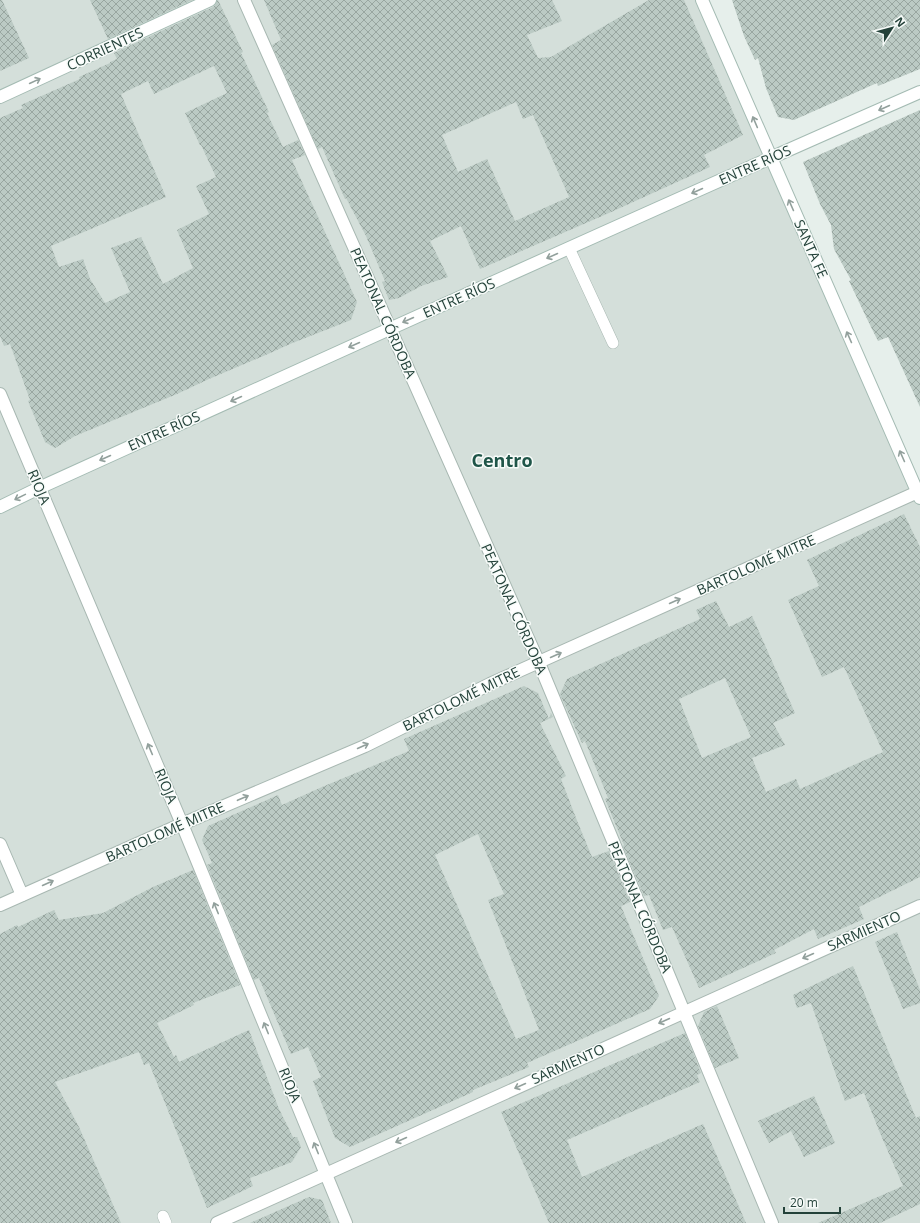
<svg xmlns="http://www.w3.org/2000/svg" width="920" height="1223" font-family="'Open Sans',sans-serif">
  <style>
    .built { fill: #d4dfda }
    .building { fill: url(#building-cross-hatch); fill-rule: evenodd }
    .lines { fill: none; stroke-linecap: round; stroke-linejoin: round }
    .service-casing { stroke: #a8b8b2; stroke-width: 12 }
    .pedestrian-casing { stroke: #a8b8b2; stroke-width: 14 }
    .minor-casing { stroke: #a8b8b2; stroke-width: 14 }
    .secondary-casing { stroke: #a4bbb3; stroke-width: 14 }
    .service { stroke: #fff; stroke-width: 11 }
    .pedestrian { stroke: #fff; stroke-width: 12 }
    .minor { stroke: #fff; stroke-width: 12 }
    .secondary { stroke: #fff; stroke-width: 12 }
    .oneway { stroke: #92a09c }
    .labels { text-anchor: middle; stroke-width: 3; stroke-linejoin: round; paint-order: stroke }
    .street-label { font-size: 14px; fill: #24423a; stroke: #f7fbf9 }
    .district-label { font-size: 18px; font-weight: bold; fill: #1f5548; stroke: #f7fbf9 }
  </style>
  <defs>
    <pattern id="building-cross-hatch" width="8" height="8" patternUnits="userSpaceOnUse"><rect width="8" height="8" fill="#bbcac4"/><path d="M0 0l8 8M0 8l8-8" fill="none" stroke="#98a6a0"/></pattern>
  </defs>
  <rect width="100%" height="100%" fill="#e6efeb"/>
  <path class="built" d="M0,0h702l218,498v725h-920z"/>
  <g class="building">
    <path d="M0,0h2l27,58 -29,13z"/>
    <path d="M90,0h102l-84,39z"/>
    <path d="M217,0h1l25,52 -2,1 28,59 -2,1 16,34 15,-7 7,15 -13,5 65,142 -6,18 -61,24 -22,10 -59,25 -32,15 -102,42 -20,12 -10,-6 -17,-41 2,-1 -20,-56 -6,2 -4,-10v-218l23,-10 -2,-3 59,-26 -1,-2 31,-14v-1l7,-3 -3,-6 99,-46 3,-3zM214,66l13,27 -42,20 15,32h1l15,32 -20,9 13,28 -32,16 16,38 -30,16 -22,-47 -30,11 19,44 -25,11 -15,-24 -7,-20 -24,8 -8,-21 115,-49 -45,-103 27,-13 6,13z"/>
    <path d="M264,0h288l10,21 -35,14 11,23 13,-1 98,-57h35l59,135 -39,20 6,12 -101,46 -129,56 -19,-43 -31,15 18,36 -27,9 -22,12 -10,2 -7,-18 3,-1 -19,-45 -20,-38 -1,1 -23,-52 -4,2 -46,-104 9,-5zM516,102l7,17 10,-4 36,82 -54,24 -28,-62 -29,13 -16,-37z"/>
    <path d="M732,0h188v69l-42,17 -1,-3 -83,37 -16,-3 -12,-29 -8,-30 -3,2 -11,-24z"/>
    <path d="M920,110v297l-32,-70 -10,4 -9,-18 -20,-42 2,-1 -17,-31 -3,-24 -11,-21 -17,-42z"/>
    <path d="M904,514l16,33v330l-61,30 5,12 -46,20 -4,-10 -40,21 2,3 -77,35 -27,-61 -9,3 -14,-35 -5,1 -21,-50 1,-1 -19,-46 3,-1 -23,-57 -3,2 -22,-49 7,-15 133,-60 -4,-9 20,-9 13,26 23,-11 43,97 -22,10 12,22 -33,13 14,34 30,-13 4,10 83,-37 -39,-85 -22,10 -34,-77 31,-14 -12,-26zM725,678l26,59 -49,21 -23,-59z"/>
    <path d="M524,686l14,7 11,26 2,-6 2,4 -13,6 26,53 -5,3 17,44 14,34 17,-6 21,51 -9,4 38,90 -9,13 -123,54 2,4 -56,23v2l-123,55 -15,-9 -22,-57 8,-4 -13,-30 -17,7 -32,-76 -5,2 -47,-115 5,-2 -10,-23 6,-14 70,-31 4,10 40,-18 87,-36 -5,-12zM478,834l26,60 -16,6 51,130 -23,9 -81,-184z"/>
    <path d="M193,870l47,115 -47,18 1,2 -37,18 17,34 2,-2 3,7 70,-32 30,79 14,28h4l4,10 -9,15 -42,16 3,8 -46,22 -58,-145 -5,2 -5,-13 -84,30 24,45 42,96h-121v-289l17,-9 1,2 36,-17 5,10 44,-7 50,-26z"/>
    <path d="M897,932l23,58v13l-17,6 -28,-67z"/>
    <path d="M853,966l63,152 4,-2v88l-40,19h-62l85,-37 -23,-53 -16,-40 -19,8 -34,-98 -14,5 -4,-13z"/>
    <path d="M717,1006l22,52 -24,10 -17,-42 6,-14z"/>
    <path d="M685,1033l16,40 -4,2 3,7 -133,58 15,37 121,-53 43,99h-197l-48,-111z"/>
    <path d="M814,1096l21,47 -31,14 -13,-26 -22,12 -11,-22z"/>
    <path d="M309,1197l13,3 9,23h-81z"/>
  </g>
  <g class="lines">
    <g class="service-casing">
      <g id="service">
        <path d="M569,248l44,95"/>
        <path d="M163,1216l3,7"/>
      </g>
    </g>
    <g class="pedestrian-casing">
      <path id="pedestrian" d="M244,0l295,663 145,349 88,211"/>
    </g>
    <g class="minor-casing">
      <g id="minor">
        <path d="M0,394l182,430 164,399"/>
        <path d="M0,844l22,51"/>
        <path d="M0,905l182,-81 183,-78 125,-62 430,-193"/>
        <path d="M217,1223l703,-317"/>
      </g>
    </g>
    <g class="secondary-casing">
      <g id="secondary">
        <path d="M702,0l218,498"/>
        <path d="M0,97l210,-97"/>
        <path d="M0,507l39,-19c293,-133 586,-267 881,-396"/>
      </g>
    </g>
    <use href="#service" class="service"/>
    <use href="#pedestrian" class="pedestrian"/>
    <use href="#minor" class="minor"/>
    <use href="#secondary" class="secondary"/>
  </g>
  <defs><path id="oneway-shaft" d="M-6 0H5M1.5-3L5.5 0L1.5 3" fill="none" stroke-width="1.6" stroke-linecap="round" stroke-linejoin="round"/></defs>
  <g class="oneway">
    <use href="#oneway-shaft" transform="translate(35 81) rotate(-25)"/>
    <use href="#oneway-shaft" transform="translate(884 108) rotate(156)"/>
    <use href="#oneway-shaft" transform="translate(755 122) rotate(-113)"/>
    <use href="#oneway-shaft" transform="translate(697 191) rotate(156)"/>
    <use href="#oneway-shaft" transform="translate(791 205) rotate(-114)"/>
    <use href="#oneway-shaft" transform="translate(552 256) rotate(156)"/>
    <use href="#oneway-shaft" transform="translate(408 320) rotate(156)"/>
    <use href="#oneway-shaft" transform="translate(849 337) rotate(-114)"/>
    <use href="#oneway-shaft" transform="translate(354 345) rotate(156)"/>
    <use href="#oneway-shaft" transform="translate(236 399) rotate(156)"/>
    <use href="#oneway-shaft" transform="translate(902 456) rotate(-114)"/>
    <use href="#oneway-shaft" transform="translate(105 458) rotate(156)"/>
    <use href="#oneway-shaft" transform="translate(20 497) rotate(154)"/>
    <use href="#oneway-shaft" transform="translate(675 601) rotate(-24)"/>
    <use href="#oneway-shaft" transform="translate(556 655) rotate(-24)"/>
    <use href="#oneway-shaft" transform="translate(363 746) rotate(-24)"/>
    <use href="#oneway-shaft" transform="translate(150 749) rotate(-113)"/>
    <use href="#oneway-shaft" transform="translate(243 798) rotate(-23)"/>
    <use href="#oneway-shaft" transform="translate(48 883) rotate(-24)"/>
    <use href="#oneway-shaft" transform="translate(216 908) rotate(-112)"/>
    <use href="#oneway-shaft" transform="translate(808 956) rotate(156)"/>
    <use href="#oneway-shaft" transform="translate(664 1021) rotate(156)"/>
    <use href="#oneway-shaft" transform="translate(266 1028) rotate(-112)"/>
    <use href="#oneway-shaft" transform="translate(520 1086) rotate(156)"/>
    <use href="#oneway-shaft" transform="translate(401 1140) rotate(156)"/>
    <use href="#oneway-shaft" transform="translate(316 1148) rotate(-112)"/>
  </g>
  <g class="labels">
    <g class="street-label">
      <text transform="translate(105 49) rotate(-25)" y="5">CORRIENTES</text>
      <text transform="translate(755 165) rotate(-24)" y="5">ENTRE RÍOS</text>
      <text transform="translate(811 249) rotate(66)" y="5">SANTA FE</text>
      <text transform="translate(459 298) rotate(-24)" y="5">ENTRE RÍOS</text>
      <text transform="translate(383 313) rotate(66)" y="5">PEATONAL CÓRDOBA</text>
      <text transform="translate(164 431) rotate(-24)" y="5">ENTRE RÍOS</text>
      <text transform="translate(39 487) rotate(67)" y="5">RIOJA</text>
      <text transform="translate(756 565) rotate(-24)" y="5">BARTOLOMÉ MITRE</text>
      <text transform="translate(514 609) rotate(66)" y="5">PEATONAL CÓRDOBA</text>
      <text transform="translate(461 699) rotate(-26)" y="5">BARTOLOMÉ MITRE</text>
      <text transform="translate(166 786) rotate(67)" y="5">RIOJA</text>
      <text transform="translate(165 832) rotate(-24)" y="5">BARTOLOMÉ MITRE</text>
      <text transform="translate(640 907) rotate(67)" y="5">PEATONAL CÓRDOBA</text>
      <text transform="translate(864 931) rotate(-24)" y="5">SARMIENTO</text>
      <text transform="translate(568 1064) rotate(-24)" y="5">SARMIENTO</text>
      <text transform="translate(290 1085) rotate(68)" y="5">RIOJA</text>
    </g>
    <g class="district-label">
      <text x="502" y="467">Centro</text>
    </g>
  </g>
  <g transform="translate(892 28) rotate(54)" stroke="#f7fbf9" stroke-width="3" paint-order="stroke">
  <path d="M0-3L7 15L0 10L-7 15Z" fill="#24423a"/>
  <text y="-6" font-size="11" font-weight="bold" text-anchor="middle" fill="#24423a">N</text>
  </g>
  <path d="M784 1207v6h56v-6" fill="none" stroke="#24423a" stroke-width="2"/>
  <text x="790" y="1207" font-size="12" fill="#24423a" stroke="#f7fbf9" stroke-width="3" paint-order="stroke">20 m</text>
</svg>
